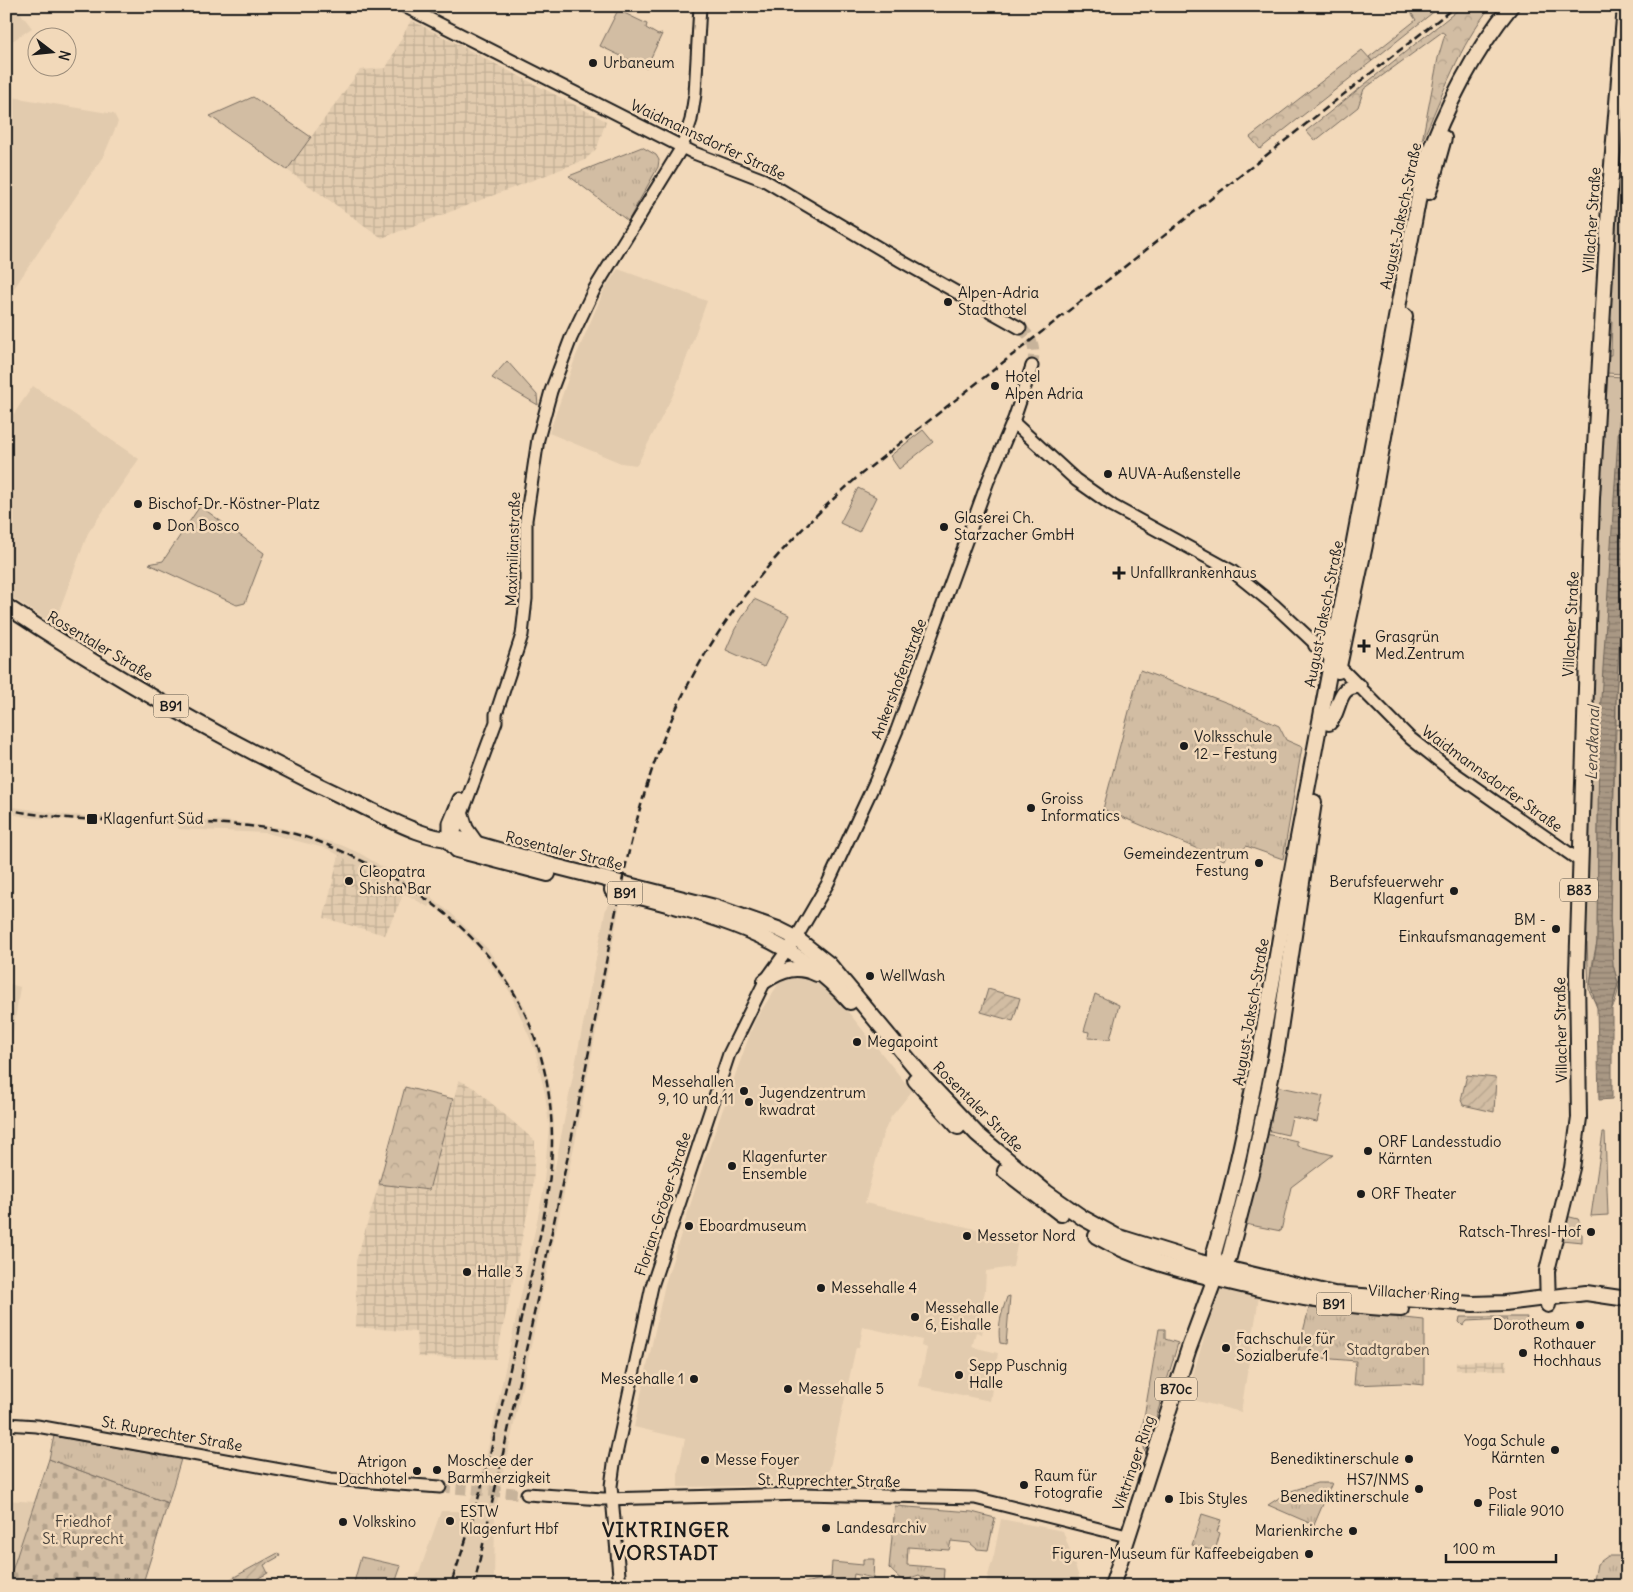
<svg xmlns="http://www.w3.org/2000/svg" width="1633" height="1592" font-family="Delius,sans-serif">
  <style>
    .built { fill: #e2cbae }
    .industrial { fill: url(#industrial-grid) }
    .grass { fill: #d2bda3; stroke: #776c60 }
    .forest { fill: url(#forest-crowns); stroke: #776c60 }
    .cemetery { fill: url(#cemetery-stones); stroke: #776c60 }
    .park { fill: url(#park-tufts); stroke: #776c60 }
    .garden { fill: url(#garden-furrows); stroke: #776c60 }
    .water { fill: url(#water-rules); stroke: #71665a }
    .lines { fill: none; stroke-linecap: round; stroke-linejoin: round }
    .minor-tunnel { stroke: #c7b39a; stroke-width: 11; stroke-dasharray: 11 5.5; stroke-linecap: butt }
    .minor-casing { stroke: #1c1c1c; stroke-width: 15 }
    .major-casing { stroke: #1c1c1c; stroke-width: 18 }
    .minor { stroke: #f2d9ba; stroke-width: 11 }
    .major { stroke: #f2d9ba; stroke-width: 14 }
    .rail { stroke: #1c1c1c; stroke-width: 2.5; stroke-dasharray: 8 4; stroke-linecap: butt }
    .poi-dot { fill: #1c1c1c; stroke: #f2d9ba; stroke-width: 2 }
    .labels { text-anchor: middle; stroke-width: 5; stroke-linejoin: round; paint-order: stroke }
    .shield { fill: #f2d9ba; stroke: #5c554b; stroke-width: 1 }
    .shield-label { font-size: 14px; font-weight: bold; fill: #1c1c1c }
    .poi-label { font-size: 15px; fill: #1c1c1c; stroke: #f2d9ba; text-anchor: start }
    .street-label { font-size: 15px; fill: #1c1c1c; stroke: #f2d9ba }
    .park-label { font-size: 15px; fill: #4a443e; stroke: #f2d9ba }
    .water-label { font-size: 16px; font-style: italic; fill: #4d4740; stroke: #f2d9ba }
    .district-label { font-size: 20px; font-weight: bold; letter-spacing: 1px; fill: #1c1c1c; stroke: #f2d9ba }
  </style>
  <defs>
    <pattern id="industrial-grid" width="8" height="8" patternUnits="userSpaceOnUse" patternTransform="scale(1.25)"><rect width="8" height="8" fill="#e2cbae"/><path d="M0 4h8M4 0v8" fill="none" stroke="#c1ae95"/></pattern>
    <pattern id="forest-crowns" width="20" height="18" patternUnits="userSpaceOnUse" patternTransform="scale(1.25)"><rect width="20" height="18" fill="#d2bda3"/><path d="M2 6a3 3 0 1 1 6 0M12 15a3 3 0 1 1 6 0" fill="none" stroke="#b4a28c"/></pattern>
    <pattern id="cemetery-stones" width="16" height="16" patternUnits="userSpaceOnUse" patternTransform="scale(1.25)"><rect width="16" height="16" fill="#d2bda3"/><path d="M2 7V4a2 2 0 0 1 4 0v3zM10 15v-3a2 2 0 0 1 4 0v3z" fill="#b4a28c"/></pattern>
    <pattern id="park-tufts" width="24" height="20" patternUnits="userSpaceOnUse" patternTransform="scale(1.25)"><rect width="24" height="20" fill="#d2bda3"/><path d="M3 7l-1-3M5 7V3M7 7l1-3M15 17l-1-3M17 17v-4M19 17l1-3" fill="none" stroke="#b4a28c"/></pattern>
    <pattern id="garden-furrows" width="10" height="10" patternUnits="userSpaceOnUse" patternTransform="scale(1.25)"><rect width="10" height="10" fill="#d2bda3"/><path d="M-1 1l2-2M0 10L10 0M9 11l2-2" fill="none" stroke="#b4a28c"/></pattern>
    <pattern id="water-rules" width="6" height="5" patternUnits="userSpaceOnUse" patternTransform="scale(1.25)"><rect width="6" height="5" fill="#a99884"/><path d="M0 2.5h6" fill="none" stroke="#897b6b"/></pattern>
  </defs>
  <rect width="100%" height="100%" fill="#f2d9ba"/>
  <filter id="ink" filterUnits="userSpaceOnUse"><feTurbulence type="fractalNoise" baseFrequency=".02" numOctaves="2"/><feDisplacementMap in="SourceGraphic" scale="10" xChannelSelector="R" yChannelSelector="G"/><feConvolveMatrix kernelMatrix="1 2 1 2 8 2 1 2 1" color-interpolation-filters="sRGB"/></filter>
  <g filter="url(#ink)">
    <g class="built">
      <path d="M6,6h9l17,22 -26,17z"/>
      <path d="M6,96l108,18 4,8 -14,33 -98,145z"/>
      <path d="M618,269l89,32 -33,92 -37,72 -16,-2 -72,-30 27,-77 28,-66z"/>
      <path d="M33,386l106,73 -51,74 -32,86 -5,1h-4l-41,-26v-169z"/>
      <path d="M6,806l61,9 160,6 55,7 59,17 20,9 71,43v2l19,14 37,36 37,58 15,40 11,43 3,32v50l52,-264 3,-5 11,1 -44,233 -81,375 -1,74h-84l10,-16 21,-59h25l10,-24 11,-34 56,-260 6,-68 -4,-31 -10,-44 -25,-58 -27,-39 -35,-36 -18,-13 -2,3 -100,-58 -61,-16 -88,-4 -4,-5 -143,-6 -26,-5z"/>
      <path d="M799,973l22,8 7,6 84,104 -21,26 -8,17 -18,69 153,36 -5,28 -27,4 -1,20 -6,24 6,2 -3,17 -6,-2 -4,15 26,6 -8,48 -71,-15 8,-38 -6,-2 1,-6 -59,-13 -4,20h-3l-30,138 -148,2v-16l7,-32 -51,-12 31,-143 39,-122 51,-142 26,-40 9,-5z"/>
      <path d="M6,983l14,4 -14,91z"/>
      <path d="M1219,1288l40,9 -18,115 -55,-14z"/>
      <path d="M6,1500l29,2 -28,84h-1z"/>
      <path d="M1001,1519l62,12 19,55h-97l9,-31z"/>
    </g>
    <g class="industrial">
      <path d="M411,20l195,101 -9,27 -12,12 -203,78 -95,-68 73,-100 26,-2z"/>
      <path d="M339,855l65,38 -19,42 -61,-17z"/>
      <path d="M459,1080l15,8 61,53 -2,46 -37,172 -78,-2 -2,-25 -60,-5v-66l23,-77 50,6z"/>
      <path d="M1506,1360l1,10h-51v-8z"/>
    </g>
    <g class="grass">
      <path d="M1416,6h25l-69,55 -3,-4 47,-37 -6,-9z"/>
      <path d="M618,10l29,14 -1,4 12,7 4,-1 -16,34 -46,-22z"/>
      <path d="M1627,43v256l-4,75 -16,-1 1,-18h3l1,-35 -6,-3z"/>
      <path d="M253,97l58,40 -24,33 -77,-54z"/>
      <path d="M507,361l30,34 1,10 -46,-27z"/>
      <path d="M1607,376l16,1 -23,347h-9l1,-89 13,-257z"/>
      <path d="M923,430l10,12 -34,27 -9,-13z"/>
      <path d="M858,488l18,9 -17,35 -19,-9z"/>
      <path d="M200,506l64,47 -19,50 -8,2 -88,-41 14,-3z"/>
      <path d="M1627,521v203l-11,1v-29z"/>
      <path d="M754,599l35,16 -25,52 -38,-17 9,-21z"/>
      <path d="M1591,729h8l-2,213c-6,28 -9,36 0,65l-8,-17 -2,-47 -3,-3 3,-153 6,-16z"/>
      <path d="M1616,729l11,1c0,41 3,257 -15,278l6,-25 -5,-18 -3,-48z"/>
      <path d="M1095,994l24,11 -9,34 -22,-1 1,-6 -5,-1z"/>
      <path d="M1276,1086l47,10 -6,26 -25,-5 -4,18 -22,-5z"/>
      <path d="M1603,1133h2l3,82 -17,1z"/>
      <path d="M1266,1134l31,7v5l36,9 -42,32 -10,44 -36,-7z"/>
      <path d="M1566,1216l12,3 3,6 -4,8 5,1v8l-21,-2z"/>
      <path d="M1010,1296l-4,48 -6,-1c-3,-17 2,-31 7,-46z"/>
      <path d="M1460,1317h67l-2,7 -9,3 -7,5 -3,-13 -39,2 -4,5 -4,-4z"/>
      <path d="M863,1559h11l-1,19 -19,-4 -2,12h-48v-3l27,-6 1,-15 31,3z"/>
    </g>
    <g class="forest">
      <path d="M1463,6h28c-32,40 -48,88 -69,135l16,-83 7,-24 -3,-2 -78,57 -6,18 -43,34 -9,-10z"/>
      <path d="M1362,50l10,11 -112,88 -10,-12z"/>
      <path d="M405,1087l48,12 -24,91 -50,-6z"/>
    </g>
    <path class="cemetery" d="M49,1459l119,44 -26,83h-135z"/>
    <g class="park">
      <path d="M642,147l14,8 3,5 -1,7 -30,54 -59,-45z"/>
      <path d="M1140,670l93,35 46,21 7,14 16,7 -19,112 -37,-13 -5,10 -13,-5 -4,9 -121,-51z"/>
      <path d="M1309,1308l115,12v65l-20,-2 -50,2 2,-24 -59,-5z"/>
      <path d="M1159,1329h6v10l13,4 -33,112 -3,-26z"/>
      <path d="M54,1436l127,23 -13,44 -119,-44z"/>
      <path d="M1317,1483h15l-18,42 -46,-20 20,-13z"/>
      <path d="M895,1506l77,6 23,6 -7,32 -11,-1 -7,-6 -19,-2 -2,9 -41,-3 -1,18 37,3 -1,18 -12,-1 -2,-4 -10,-6c-20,7 -14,8 -30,-7z"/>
      <path d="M1202,1514l19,6 -4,12 3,1 -5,18 -23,-6z"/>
      <path d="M1608,1556h18l1,30h-34l4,-22z"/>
      <path d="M361,1557l40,9 -7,20h-41z"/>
    </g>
    <g class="garden">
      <path d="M988,989l32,9 -7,23 -32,-9z"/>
      <path d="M1467,1075l29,3 -2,34 -31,-7 -2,-5z"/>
      <path d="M278,1553l2,3 -16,9 4,8 -24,13h-26z"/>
    </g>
    <path class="water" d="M1627,299v222l-11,175 -6,221 3,48 5,18 -6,24v92l-13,1 -2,-92 -7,-24 7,-42 2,-213z"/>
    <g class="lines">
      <g class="minor-tunnel">
        <path d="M1020,328c14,9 16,22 12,38"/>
        <path d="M440,1487l87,7"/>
      </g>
      <g class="minor-casing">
        <g id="minor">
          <path d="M404,6l290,147 70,27 137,81 119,67"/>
          <path d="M1013,422l63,58 37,26 119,65 42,34 65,61 71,72 43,34 127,89"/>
          <path d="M462,812l5,16 12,17"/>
          <path d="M449,839v-16l10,-24"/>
          <path d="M449,841l8,-14 39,-105v-8l26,-79 4,-36v-79l12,-81 13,-48 20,-53 23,-48 88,-143 9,-27 4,-26 5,-88"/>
          <path d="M6,1424l31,2 294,53 109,8"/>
          <path d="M527,1494l76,5 201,-5 171,4 152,38"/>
          <path d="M620,1586l-9,-100 3,-22 38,-178 77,-232 36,-73 31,-43 32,-55 48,-103 21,-50 91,-249 26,-62 18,-53"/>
        </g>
      </g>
      <g class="major-casing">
        <g id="major">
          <path d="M1429,192l15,-54"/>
          <path d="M6,606c113,75 232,142 354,199 27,13 72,38 100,34l94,27 161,41 63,22 18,9 33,26 95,114 53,56 69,58 37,26 33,18 84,26 134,32 139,10 32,-1 81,-10 41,6"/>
          <path d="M1316,645l12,-5 6,-13"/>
          <path d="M1338,671l27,-126 40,-229"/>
          <path d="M1329,723c12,-12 7,-38 30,-37"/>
          <path d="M449,841l8,9 91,24"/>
          <path d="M612,890c88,22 176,41 238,112"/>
          <path d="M765,981c18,-12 32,-16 52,-7"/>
          <path d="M915,1080l43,47"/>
          <path d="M1005,1171l56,43"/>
          <path d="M1096,1236c41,24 87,35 133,46 57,14 113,25 172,27"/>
          <path d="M1219,1267l-5,-7v-7c39,-135 57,-272 83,-410 43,-226 85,-452 128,-679 19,-54 50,-114 86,-158"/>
          <path d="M1219,1267l6,-3 4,-7 25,-96 23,-112 37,-247"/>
          <path d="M1548,1305l-1,-34 25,-103 7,-50 -2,-145 15,-475 18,-309 15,-183"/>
          <path d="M1112,1586l77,-238 29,-78"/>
        </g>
      </g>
      <use href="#minor" class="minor"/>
      <use href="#major" class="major"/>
      <g class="rail">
        <path d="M6,809c64,14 130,11 195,14 32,1 63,3 94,11 33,9 62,24 92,40 104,59 165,145 165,268 -1,63 -20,125 -33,186 -19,87 -38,174 -69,258"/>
        <path d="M474,1586c33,-154 69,-307 100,-460 13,-63 25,-127 37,-190 17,-87 36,-174 78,-253 42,-81 102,-148 171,-208l596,-469"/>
      </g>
    </g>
  </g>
  <g class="poi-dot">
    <circle cx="593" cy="63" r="5"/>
    <circle cx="948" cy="302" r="5"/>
    <circle cx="995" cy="386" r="5"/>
    <circle cx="1108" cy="474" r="5"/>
    <circle cx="138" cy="504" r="5"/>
    <circle cx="157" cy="526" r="5"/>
    <circle cx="944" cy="527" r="5"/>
    <path d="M1116.5 565.5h5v5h5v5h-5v5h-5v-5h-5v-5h5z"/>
    <path d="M1361.5 638.5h5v5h5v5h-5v5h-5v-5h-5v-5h5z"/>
    <circle cx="1184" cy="746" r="5"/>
    <circle cx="1031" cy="808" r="5"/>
    <rect x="86" y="813" width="12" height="12" rx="2.5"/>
    <circle cx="1259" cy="863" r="5"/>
    <circle cx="349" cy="881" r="5"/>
    <circle cx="1454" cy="891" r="5"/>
    <circle cx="1556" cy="929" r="5"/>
    <circle cx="870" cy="976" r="5"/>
    <circle cx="857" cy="1042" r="5"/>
    <circle cx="744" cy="1091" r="5"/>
    <circle cx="749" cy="1102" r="5"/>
    <circle cx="1368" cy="1151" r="5"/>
    <circle cx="732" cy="1166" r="5"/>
    <circle cx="1361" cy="1194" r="5"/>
    <circle cx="689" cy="1226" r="5"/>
    <circle cx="1591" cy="1232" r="5"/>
    <circle cx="967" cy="1236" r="5"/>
    <circle cx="467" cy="1272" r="5"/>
    <circle cx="821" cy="1288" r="5"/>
    <circle cx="915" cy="1317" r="5"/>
    <circle cx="1580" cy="1325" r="5"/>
    <circle cx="1226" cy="1348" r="5"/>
    <circle cx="1523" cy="1353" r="5"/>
    <circle cx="959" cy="1375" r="5"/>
    <circle cx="694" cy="1379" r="5"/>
    <circle cx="788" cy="1389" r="5"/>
    <circle cx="1555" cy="1450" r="5"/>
    <circle cx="1409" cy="1459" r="5"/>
    <circle cx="705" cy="1460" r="5"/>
    <circle cx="437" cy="1470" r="5"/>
    <circle cx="417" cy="1471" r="5"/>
    <circle cx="1024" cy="1485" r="5"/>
    <circle cx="1419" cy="1489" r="5"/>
    <circle cx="1169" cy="1499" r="5"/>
    <circle cx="1478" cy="1503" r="5"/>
    <circle cx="450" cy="1521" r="5"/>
    <circle cx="343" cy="1522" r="5"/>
    <circle cx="826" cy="1528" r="5"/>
    <circle cx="1353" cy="1531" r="5"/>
    <circle cx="1309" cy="1554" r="5"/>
  </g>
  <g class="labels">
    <g class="shield">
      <rect x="153.5" y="694.5" width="35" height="23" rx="4"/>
      <rect x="1560" y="878.5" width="38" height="23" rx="4"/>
      <rect x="607.5" y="881.5" width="35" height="23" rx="4"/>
      <rect x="1316.5" y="1292.5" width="35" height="23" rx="4"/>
      <rect x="1155" y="1377.5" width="42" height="23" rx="4"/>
    </g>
    <g class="shield-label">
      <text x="171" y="711">B91</text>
      <text x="1579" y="895">B83</text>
      <text x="625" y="898">B91</text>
      <text x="1334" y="1309">B91</text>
      <text x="1176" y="1394">B70c</text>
    </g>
    <g class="poi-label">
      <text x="603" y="68">Urbaneum</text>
      <text x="958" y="298">Alpen-Adria<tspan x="958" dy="17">Stadthotel</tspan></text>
      <text x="1005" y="382">Hotel<tspan x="1005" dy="17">Alpen Adria</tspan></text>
      <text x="1118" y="479">AUVA-Außenstelle</text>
      <text x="148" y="509">Bischof-Dr.-Köstner-Platz</text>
      <text x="954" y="523">Glaserei Ch.<tspan x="954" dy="17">Starzacher GmbH</tspan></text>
      <text x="167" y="531">Don Bosco</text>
      <text x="1130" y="578">Unfallkrankenhaus</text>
      <text x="1375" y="642">Grasgrün<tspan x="1375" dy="17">Med.Zentrum</tspan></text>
      <text x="1194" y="742">Volksschule<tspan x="1194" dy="17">12 – Festung</tspan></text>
      <text x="1041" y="804">Groiss<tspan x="1041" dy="17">Informatics</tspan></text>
      <text x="103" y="824">Klagenfurt Süd</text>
      <text x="1249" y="859" text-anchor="end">Gemeindezentrum<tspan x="1249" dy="17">Festung</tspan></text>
      <text x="359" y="877">Cleopatra<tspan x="359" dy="17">Shisha Bar</tspan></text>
      <text x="1444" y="887" text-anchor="end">Berufsfeuerwehr<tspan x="1444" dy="17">Klagenfurt</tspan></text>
      <text x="1546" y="925" text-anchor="end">BM -<tspan x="1546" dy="17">Einkaufsmanagement</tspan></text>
      <text x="880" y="981">WellWash</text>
      <text x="867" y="1047">Megapoint</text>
      <text x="734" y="1087" text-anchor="end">Messehallen<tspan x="734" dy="17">9, 10 und 11</tspan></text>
      <text x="759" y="1098">Jugendzentrum<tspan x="759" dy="17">kwadrat</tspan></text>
      <text x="1378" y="1147">ORF Landesstudio<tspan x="1378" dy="17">Kärnten</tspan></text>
      <text x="742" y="1162">Klagenfurter<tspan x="742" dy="17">Ensemble</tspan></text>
      <text x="1371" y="1199">ORF Theater</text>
      <text x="699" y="1231">Eboardmuseum</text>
      <text x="1581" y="1237" text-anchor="end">Ratsch-Thresl-Hof</text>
      <text x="977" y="1241">Messetor Nord</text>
      <text x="477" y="1277">Halle 3</text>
      <text x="831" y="1293">Messehalle 4</text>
      <text x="925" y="1313">Messehalle<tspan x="925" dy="17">6, Eishalle</tspan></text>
      <text x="1570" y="1330" text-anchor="end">Dorotheum</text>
      <text x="1236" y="1344">Fachschule für<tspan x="1236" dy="17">Sozialberufe 1</tspan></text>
      <text x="1533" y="1349">Rothauer<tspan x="1533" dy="17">Hochhaus</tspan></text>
      <text x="969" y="1371">Sepp Puschnig<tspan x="969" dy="17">Halle</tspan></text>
      <text x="684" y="1384" text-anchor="end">Messehalle 1</text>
      <text x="798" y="1394">Messehalle 5</text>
      <text x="1545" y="1446" text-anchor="end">Yoga Schule<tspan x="1545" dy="17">Kärnten</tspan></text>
      <text x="1399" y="1464" text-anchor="end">Benediktinerschule</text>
      <text x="715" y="1465">Messe Foyer</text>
      <text x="447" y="1466">Moschee der<tspan x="447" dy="17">Barmherzigkeit</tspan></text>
      <text x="407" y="1467" text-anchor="end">Atrigon<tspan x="407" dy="17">Dachhotel</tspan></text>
      <text x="1034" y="1481">Raum für<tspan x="1034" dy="17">Fotografie</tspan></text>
      <text x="1409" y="1485" text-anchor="end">HS7/NMS<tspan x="1409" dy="17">Benediktinerschule</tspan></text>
      <text x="1488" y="1499">Post<tspan x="1488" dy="17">Filiale 9010</tspan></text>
      <text x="1179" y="1504">Ibis Styles</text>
      <text x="460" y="1517">ESTW<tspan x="460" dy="17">Klagenfurt Hbf</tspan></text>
      <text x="353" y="1527">Volkskino</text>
      <text x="836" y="1533">Landesarchiv</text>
      <text x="1343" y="1536" text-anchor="end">Marienkirche</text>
      <text x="1299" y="1559" text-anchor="end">Figuren-Museum für Kaffeebeigaben</text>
    </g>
    <g class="street-label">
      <text transform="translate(708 140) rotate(25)" y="5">Waidmannsdorfer Straße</text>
      <text transform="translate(1401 216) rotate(-78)" y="5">August-Jaksch-Straße</text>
      <text transform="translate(1592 220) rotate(-86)" y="5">Villacher Straße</text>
      <text transform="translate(513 549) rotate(-88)" y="5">Maximilianstraße</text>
      <text transform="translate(1324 614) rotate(-79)" y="5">August-Jaksch-Straße</text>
      <text transform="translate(1571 624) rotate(-87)" y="5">Villacher Straße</text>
      <text transform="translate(100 646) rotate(31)" y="5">Rosentaler Straße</text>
      <text transform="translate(899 679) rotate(-69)" y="5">Ankershofenstraße</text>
      <text transform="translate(1492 779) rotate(36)" y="5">Waidmannsdorfer Straße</text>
      <text transform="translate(564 851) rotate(14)" y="5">Rosentaler Straße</text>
      <text transform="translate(1251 1012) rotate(-80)" y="5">August-Jaksch-Straße</text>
      <text transform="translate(1561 1030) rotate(-91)" y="5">Villacher Straße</text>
      <text transform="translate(978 1107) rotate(45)" y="5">Rosentaler Straße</text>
      <text transform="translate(663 1204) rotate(-72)" y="5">Florian-Gröger-Straße</text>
      <text transform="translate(1414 1293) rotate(3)" y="5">Villacher Ring</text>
      <text transform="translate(172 1434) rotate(10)" y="5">St. Ruprechter Straße</text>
      <text transform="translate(1134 1463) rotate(-71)" y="5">Viktringer Ring</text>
      <text transform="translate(829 1481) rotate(1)" y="5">St. Ruprechter Straße</text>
    </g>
    <g class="park-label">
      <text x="1388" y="1355">Stadtgraben</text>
      <text x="83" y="1527">Friedhof<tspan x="83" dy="17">St. Ruprecht</tspan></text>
    </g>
    <g class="water-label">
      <text transform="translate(1592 743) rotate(-88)" y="6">Lendkanal</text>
    </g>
    <g class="district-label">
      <text x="666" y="1537">VIKTRINGER<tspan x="666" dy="23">VORSTADT</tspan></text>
    </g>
  </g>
  <rect width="1633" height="1592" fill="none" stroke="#f2d9ba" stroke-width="25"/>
  <rect x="12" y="12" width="1608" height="1567" fill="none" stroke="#1c1c1c" stroke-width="2" filter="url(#ink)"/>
  <g transform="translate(52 52) rotate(106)"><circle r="24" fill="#f2d9ba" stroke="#9c8d7b"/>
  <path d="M0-4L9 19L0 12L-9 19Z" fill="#1c1c1c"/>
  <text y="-8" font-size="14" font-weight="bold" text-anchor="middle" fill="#1c1c1c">N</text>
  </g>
  <path d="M1446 1554v8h110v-8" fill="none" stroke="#1c1c1c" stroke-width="2.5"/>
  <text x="1453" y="1554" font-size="15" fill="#1c1c1c" stroke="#f2d9ba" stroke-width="4" paint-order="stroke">100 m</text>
</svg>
